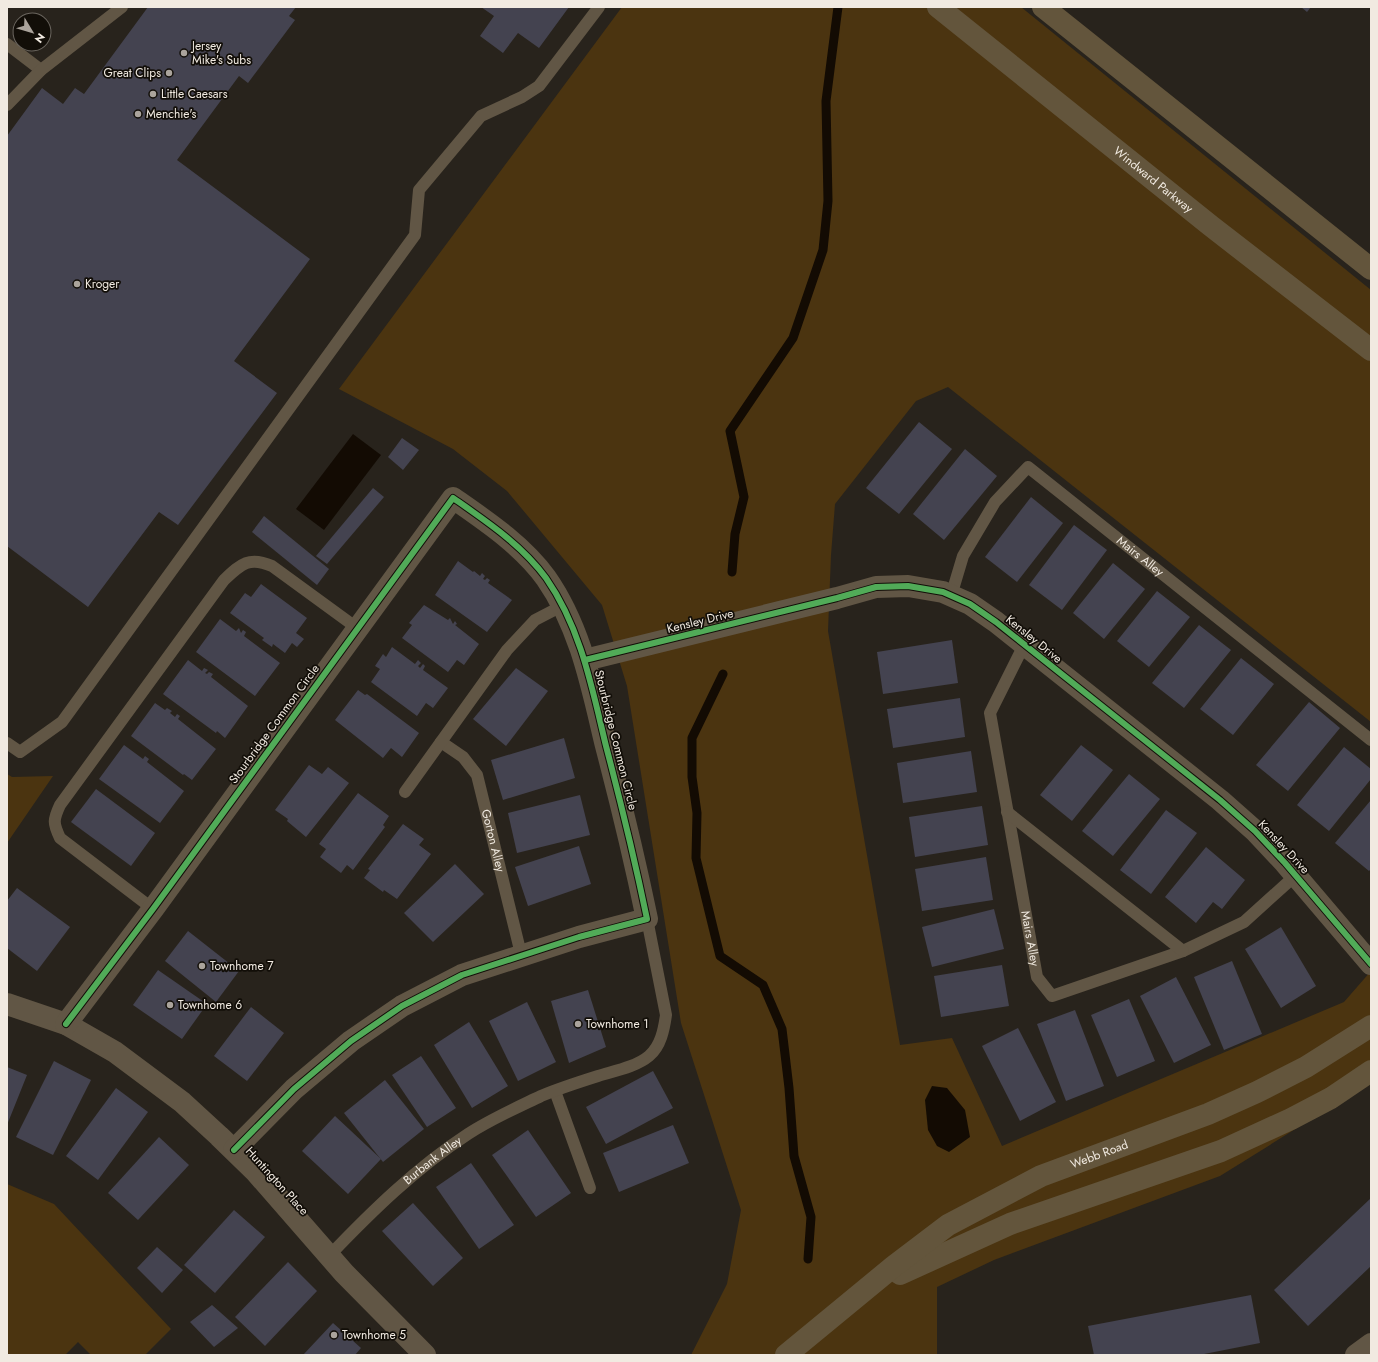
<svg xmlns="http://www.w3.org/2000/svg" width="1378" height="1362" font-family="Jost,sans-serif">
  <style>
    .green { fill: #4b3410 }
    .water { fill: #130b03 }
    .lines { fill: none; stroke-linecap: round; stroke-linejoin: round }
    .stream { stroke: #130b03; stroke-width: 9 }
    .building { fill: #444350 }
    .lane { stroke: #615645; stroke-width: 12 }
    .street { stroke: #615645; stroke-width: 22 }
    .secondary { stroke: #63553c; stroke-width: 22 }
    .cycleway-casing { stroke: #120e08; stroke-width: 8 }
    .cycleway { stroke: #51ab58; stroke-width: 6 }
    .poi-dot { fill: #aba49c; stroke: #120e08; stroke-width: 1.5 }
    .labels { text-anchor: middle; stroke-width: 3.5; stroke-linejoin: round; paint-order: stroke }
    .poi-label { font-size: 12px; fill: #f1eae1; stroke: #120e08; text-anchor: start }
    .street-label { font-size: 12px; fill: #f1eae1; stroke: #120e08 }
  </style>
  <rect width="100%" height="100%" fill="#28231c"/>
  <g class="green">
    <path d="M622,7h399l350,283v432l-423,-335 -32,14 -81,103 -4,51 -3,76 72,414 52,-7 50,108 342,-144 27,-31v111l-151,94 -226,84 -57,27v68h-246l36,-71 14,-74 -60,-187 -54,-337 -25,-81 -95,-114 -54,-42 -114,-60z"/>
    <path d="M7,774l5,3 41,-1 -46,67z"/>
    <path d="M7,1184l47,20 117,125 -26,26h-54l-13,-13 -13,13h-58z"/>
  </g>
  <g class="water">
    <path d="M353,434l28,21 -57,75 -28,-21z"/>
    <path d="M932,1086l15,2 18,22 5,27 -21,15 -12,-6 -9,-16 -3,-30z"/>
  </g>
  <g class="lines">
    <g class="stream">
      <path d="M732,572l3,-38 9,-37 -14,-66 63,-93 30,-88 5,-49 -2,-100 12,-94"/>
      <path d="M723,674l-31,64v39l5,36 -1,45 24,98 43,29 19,44 7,59 5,68 17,61 -3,42"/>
    </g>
  </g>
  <g class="building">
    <path d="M148,7h148l-7,9 6,4 -47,63 -9,-7 -62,84 133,99 -76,102 43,32 -99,132 -19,-13 -71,95 -81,-61v-410l35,-48 21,16 12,-16 9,6z"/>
    <path d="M481,7h88l-30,41 -21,-15 -15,20 -23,-17 14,-20z"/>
    <path d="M1301,7h10l-4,5z"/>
    <path d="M919,422l33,27 -53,65 -33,-26z"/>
    <path d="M402,438l17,12 -16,20 -15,-13z"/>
    <path d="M965,449l32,27 -53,64 -31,-26z"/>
    <path d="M373,488l11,9 -57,67 -11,-8z"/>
    <path d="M1031,497l32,26 -46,59 -32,-25z"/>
    <path d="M264,516l65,53 -12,16 -65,-53z"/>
    <path d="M1074,525l33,25 -45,60 -33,-25z"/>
    <path d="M458,561l15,11 1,-1 6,5 2,-3 3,3 -2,3 2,1 2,-2 3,2 -2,3 24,17 -25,32 -52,-37z"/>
    <path d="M1113,563l32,26 -41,50 -31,-26z"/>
    <path d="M261,584l46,34 -11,15 8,6 -7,8 -5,-4 -7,10 -12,-9 -1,3 -10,-7 2,-2 -34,-25 15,-20 6,4z"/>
    <path d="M1157,591l33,26 -41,50 -32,-26z"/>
    <path d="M424,605l24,15 2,-2 3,6 2,-3 2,3 -2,1 24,19 -15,21 -7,-5 -9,12 -46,-34 10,-13 -3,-2z"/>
    <path d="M220,619l16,12 3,-3 2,5 2,-3 3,2 -2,4 36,27 -25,33 -59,-44z"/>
    <path d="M1199,625l32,25 -47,58 -32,-25z"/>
    <path d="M952,640l6,43 -75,11 -6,-42z"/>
    <path d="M392,647l23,17 3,-4 3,3 -3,3 2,2 3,-4 2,2 -2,4 25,18 -15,20 -7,-5 -9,13 -46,-34 9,-13 -5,-3 8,-12 3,3z"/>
    <path d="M1241,658l33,26 -41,51 -33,-26z"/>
    <path d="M188,660l14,11 2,-3 4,2 -3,3 2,1 2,-2 4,2 -2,3 37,29 -23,32 -8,-7 -1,2 -53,-39z"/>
    <path d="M516,668l32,23 -42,55 -33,-27z"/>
    <path d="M358,690l7,5 2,-1 52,39 -17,24 -11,-9 -8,10 -48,-38z"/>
    <path d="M960,698l5,39 -72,11 -6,-39z"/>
    <path d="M1309,702l31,26 -52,63 -32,-26z"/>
    <path d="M155,703l10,7 2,-2 5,3 -2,2 5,4 2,-3 3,2 -2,3 38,30 -24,31 -8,-6 -1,1 -52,-39z"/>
    <path d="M564,738l11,40 -72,22 -12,-40z"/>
    <path d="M124,745l19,14 2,-3 4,3 -2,3 37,29 -24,32 -61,-44z"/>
    <path d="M1081,745l32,25 -41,51 -32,-26z"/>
    <path d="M1344,747l27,22v10l-42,52 -32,-26z"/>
    <path d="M971,751l6,41 -74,11 -6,-40z"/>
    <path d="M309,765l13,9 6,-7 21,16 -43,54 -19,-16 1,-2 -13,-9z"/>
    <path d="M1129,774l31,25 -47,57 -31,-25z"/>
    <path d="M96,789l59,44 -24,33 -60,-44z"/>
    <path d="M358,793l31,23 -6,9 2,2 -32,43 -6,-5 -6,8 -21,-16 6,-8 -7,-5z"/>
    <path d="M580,795l10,40 -73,18 -9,-40z"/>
    <path d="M1371,800v69l-2,2 -34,-28z"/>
    <path d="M982,806l6,39 -73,12 -6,-40z"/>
    <path d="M1166,810l31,23 -46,61 -31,-24z"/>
    <path d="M403,824l21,15 -5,6 12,9 -34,45 -13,-9 -1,2 -19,-14 6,-8 -2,-1z"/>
    <path d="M579,846l12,38 -63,22 -13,-39z"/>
    <path d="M1206,847l39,33 -23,29 -9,-7 -17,21 -31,-26z"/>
    <path d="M986,857l7,43 -71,11 -7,-42z"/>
    <path d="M455,864l29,30 -51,48 -29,-29z"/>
    <path d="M17,888l53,39 -33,44 -30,-23v-47z"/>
    <path d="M994,909l10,40 -72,18 -10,-40z"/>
    <path d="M1281,927l35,59 -35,22 -36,-59z"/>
    <path d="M188,931l51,40 -23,31 -51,-41z"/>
    <path d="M1232,961l30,73 -38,16 -30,-73z"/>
    <path d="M1002,965l7,41 -68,11 -7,-41z"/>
    <path d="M158,970l49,34 -25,35 -49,-34z"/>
    <path d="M1176,977l35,68 -37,18 -34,-67z"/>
    <path d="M588,990l18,57 -37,16 -18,-62z"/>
    <path d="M1129,999l26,62 -38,16 -26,-62z"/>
    <path d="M527,1002l29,60 -38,19 -29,-60z"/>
    <path d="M251,1007l33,26 -37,48 -33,-25z"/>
    <path d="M1075,1010l29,76 -38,15 -29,-77z"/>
    <path d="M469,1022l39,64 -36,22 -38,-63z"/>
    <path d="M1018,1028l38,74 -36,19 -38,-75z"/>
    <path d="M421,1056l35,52 -29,19 -35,-52z"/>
    <path d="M54,1061l37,19 -38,75 -37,-18z"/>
    <path d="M7,1067l20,8 -20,50z"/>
    <path d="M653,1071l20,37 -67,36 -20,-37z"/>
    <path d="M385,1080l39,49 -41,33 -39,-49z"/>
    <path d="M116,1088l32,24 -50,68 -32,-24z"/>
    <path d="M335,1116l46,43 -33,35 -46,-43z"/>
    <path d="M673,1125l16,38 -70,29 -16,-39z"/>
    <path d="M528,1130l43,63 -35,24 -44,-62z"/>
    <path d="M159,1137l30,28 -51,55 -30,-27z"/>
    <path d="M471,1163l43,62 -35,24 -43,-62z"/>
    <path d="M1371,1198v68l-63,60 -34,-36z"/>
    <path d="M413,1203l50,55 -30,28 -51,-55z"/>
    <path d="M234,1210l31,27 -50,56 -31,-28z"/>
    <path d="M157,1247l26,23 -21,23 -25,-25z"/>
    <path d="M288,1262l29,29 -52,55 -30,-29z"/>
    <path d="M1251,1295l9,48 -61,12h-105l-6,-29z"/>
    <path d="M212,1305l26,23 -24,19 -24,-25z"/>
    <path d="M333,1323l28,25 -6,7h-52z"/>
  </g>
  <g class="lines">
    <g class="lane">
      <path d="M7,44l34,26"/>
      <path d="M7,105l34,-35 81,-63"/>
      <path id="s1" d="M951,596l12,-40 32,-54 33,-35 343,273"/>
      <path id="s2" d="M1024,645l-34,68 47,264 15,19 131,-45 61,-29 52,-47"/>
      <path id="s3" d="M441,742l22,15 14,18 44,179"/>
      <path d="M7,743l13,9 42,-30 353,-487 4,-45 62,-74 41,-19 17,-11 60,-79"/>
      <path d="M405,792l102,-142 28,-30 27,-14"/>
      <path d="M1007,812l176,139"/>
      <path d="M153,909l-93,-71c-7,-15 -7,-18 0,-33l164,-225c17,-16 25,-24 48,-14l85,62"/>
      <path d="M555,1091l35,97"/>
      <path id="s4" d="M329,1256c43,-45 87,-88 139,-122 23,-15 48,-26 73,-38 19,-8 38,-14 57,-20 16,-5 38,-9 51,-20 12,-10 15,-27 17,-41l-19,-96"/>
    </g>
    <g class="street">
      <path d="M585,660l252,-62 39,-11 32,-1 35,6 27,12 26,18 224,178 35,31 30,32 86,101"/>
      <path d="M7,1004l59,20 49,28 67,50 37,34 36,35 89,102 81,82"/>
      <path d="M66,1024l87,-115 300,-411c33,23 69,47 93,80 35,50 46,110 60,168 15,57 29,115 41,173l-68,18 -117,38 -60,31 -51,35 -57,48 -60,61"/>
      <path d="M1356,1355l15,-11"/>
    </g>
    <g class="secondary">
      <path id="s5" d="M938,7l273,219 160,124"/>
      <path d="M1043,7l328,262"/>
      <path d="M900,1274l110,-50 211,-73 70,-32 40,-21 40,-27"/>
      <path id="s6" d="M786,1355l108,-89 54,-41 93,-49 167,-62 49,-22 49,-25 65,-41"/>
    </g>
    <g class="cycleway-casing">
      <g id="cycleway">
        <path d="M585,660l252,-62 39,-11 32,-1 35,6 27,12 26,18 224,178 35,31 30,32 86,101"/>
        <path d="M66,1024l87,-115 300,-411c33,23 69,47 93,80 35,50 46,110 60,168 15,57 29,115 41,173l-68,18 -117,38 -60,31 -51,35 -57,48 -60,61"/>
      </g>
    </g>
    <use href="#cycleway" class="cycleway"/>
  </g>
  <g class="poi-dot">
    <circle cx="184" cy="53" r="4"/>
    <circle cx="169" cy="73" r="4"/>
    <circle cx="153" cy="94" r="4"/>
    <circle cx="138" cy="114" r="4"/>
    <circle cx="77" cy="284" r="4"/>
    <circle cx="202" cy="966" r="4"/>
    <circle cx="170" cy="1005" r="4"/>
    <circle cx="578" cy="1024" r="4"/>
    <circle cx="334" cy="1335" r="4"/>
  </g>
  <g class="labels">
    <g class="poi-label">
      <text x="192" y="50">Jersey<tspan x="192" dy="14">Mike's Subs</tspan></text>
      <text x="161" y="77" text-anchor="end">Great Clips</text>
      <text x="161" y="98">Little Caesars</text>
      <text x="146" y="118">Menchie's</text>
      <text x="85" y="288">Kroger</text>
      <text x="210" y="970">Townhome 7</text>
      <text x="178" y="1009">Townhome 6</text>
      <text x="586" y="1028">Townhome 1</text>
      <text x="342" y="1339">Townhome 5</text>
    </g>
    <g class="street-label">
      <text dy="4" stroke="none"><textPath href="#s5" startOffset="276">Windward Parkway</textPath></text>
      <text dy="4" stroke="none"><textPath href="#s1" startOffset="296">Mairs Alley</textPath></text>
      <text transform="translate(700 621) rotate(-14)" y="4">Kensley Drive</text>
      <text transform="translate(1034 639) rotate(39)" y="4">Kensley Drive</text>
      <text transform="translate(274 724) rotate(-54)" y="4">Stourbridge Common Circle</text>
      <text transform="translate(616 740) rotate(76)" y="4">Stourbridge Common Circle</text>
      <text dy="4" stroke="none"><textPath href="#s3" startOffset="117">Gorton Alley</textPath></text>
      <text transform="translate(1284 847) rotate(47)" y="4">Kensley Drive</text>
      <text dy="4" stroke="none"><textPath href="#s2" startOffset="305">Mairs Alley</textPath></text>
      <text dy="4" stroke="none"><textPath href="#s6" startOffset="375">Webb Road</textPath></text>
      <text dy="4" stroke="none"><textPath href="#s4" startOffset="141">Burbank Alley</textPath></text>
      <text transform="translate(277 1181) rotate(48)" y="4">Huntington Place</text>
    </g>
  </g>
  <rect width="1378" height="1362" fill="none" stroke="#f1eae1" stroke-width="16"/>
  <g transform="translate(32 32) rotate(128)"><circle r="19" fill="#120e08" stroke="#6b665f"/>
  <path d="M0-3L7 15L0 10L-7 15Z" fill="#aba49c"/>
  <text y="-6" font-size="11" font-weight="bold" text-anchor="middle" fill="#f1eae1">N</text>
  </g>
</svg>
